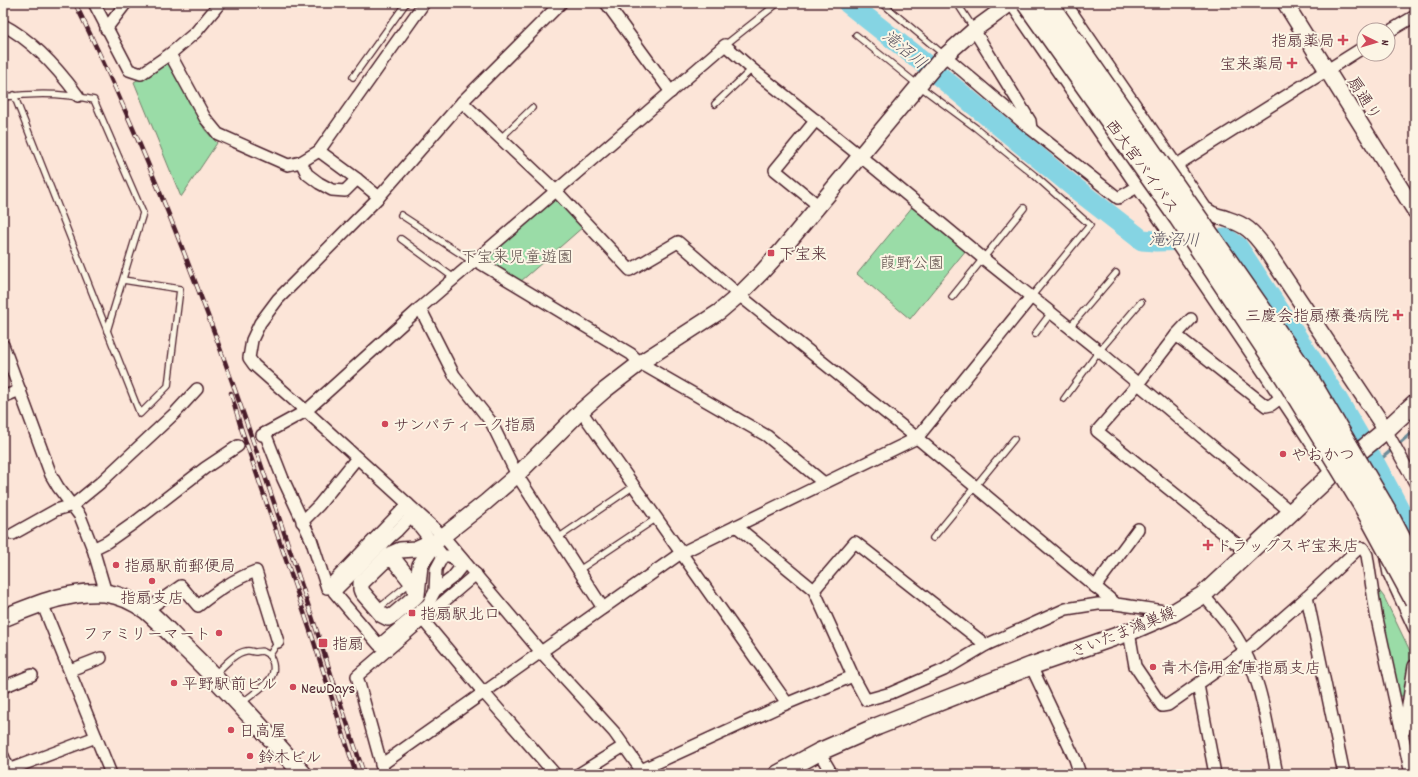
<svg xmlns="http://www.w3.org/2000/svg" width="1418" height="777" font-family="Dekko,'Klee One',sans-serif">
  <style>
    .green { fill: #9adca7; stroke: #727e69 }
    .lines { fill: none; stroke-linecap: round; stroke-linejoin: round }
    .stream { stroke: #6d8c99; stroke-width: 3.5 }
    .river { stroke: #85d4e3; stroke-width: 21 }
    .lane-casing { stroke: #4a1f2b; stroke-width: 8 }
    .street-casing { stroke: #4a1f2b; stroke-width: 14 }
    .secondary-casing { stroke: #4a1f2b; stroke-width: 18 }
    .primary-casing { stroke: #4a1f2b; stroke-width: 20 }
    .lane { stroke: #fcf5e5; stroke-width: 5.5 }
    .street { stroke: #fcf5e5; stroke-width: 11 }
    .secondary { stroke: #fcf5e5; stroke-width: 15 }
    .primary { stroke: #fcf5e5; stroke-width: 17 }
    .rail-casing { stroke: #4a1f2b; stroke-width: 4.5 }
    .rail { stroke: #fcf5e5; stroke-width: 3; stroke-dasharray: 9; stroke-linecap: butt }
    .highway-bridge-casing { stroke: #4a1f2b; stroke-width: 23; stroke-linecap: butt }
    .highway-bridge { stroke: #fcf5e5; stroke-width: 20 }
    .poi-dot { fill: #d1495b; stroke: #fcf5e5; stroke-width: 1.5 }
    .labels { text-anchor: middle; stroke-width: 4; stroke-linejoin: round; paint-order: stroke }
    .poi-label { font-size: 16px; fill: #4a1f2b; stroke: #fcf5e5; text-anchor: start }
    .street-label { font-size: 16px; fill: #4a1f2b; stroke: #fcf5e5 }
    .park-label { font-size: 16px; fill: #5e4e4a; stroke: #fcf5e5 }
    .water-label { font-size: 17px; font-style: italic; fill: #5c5562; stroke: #fcf5e5 }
  </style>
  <rect width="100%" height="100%" fill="#fce5d8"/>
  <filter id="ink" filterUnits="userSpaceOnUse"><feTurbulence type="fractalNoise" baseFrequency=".025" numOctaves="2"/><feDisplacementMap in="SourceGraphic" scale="8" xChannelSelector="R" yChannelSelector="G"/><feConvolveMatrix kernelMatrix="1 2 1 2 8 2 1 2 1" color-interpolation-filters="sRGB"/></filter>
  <g filter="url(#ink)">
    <g class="green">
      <path d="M169,62l36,68 12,13 -36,54 -47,-115z"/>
      <path d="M556,197l28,29 -64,56 -38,-23z"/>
      <path d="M913,206l53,44 -56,69 -53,-45z"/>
      <path d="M1375,585l9,12 28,58 -8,41h-4z"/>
    </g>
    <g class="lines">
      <path class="stream" d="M1375,464l40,-34"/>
      <path class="river" d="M848,3l77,61 150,124 67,52 14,1 71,-2 10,7 100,153 38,65 40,75"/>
      <g class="lane-casing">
        <g id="lane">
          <path d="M882,3l62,52"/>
          <path d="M957,3l17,26"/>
          <path d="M856,35l62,50 58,43 58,47 56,50 -59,72"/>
          <path d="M725,45l53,-42"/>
          <path d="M353,77l53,-74"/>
          <path d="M14,95l126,319 28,-28 12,-97 -57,-9"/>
          <path d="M3,97c29,-4 62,-4 91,3l49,113 -36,118"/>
          <path d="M715,104l37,-35"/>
          <path d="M501,138l31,-30"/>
          <path d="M401,215l72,47"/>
          <path d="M401,239l53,39"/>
          <path d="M952,297l72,-89"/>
          <path d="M1069,328l47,-55"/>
          <path d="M1035,334l16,-21"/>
          <path d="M1064,399l35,-48 42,-49"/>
          <path d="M558,538l76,-52"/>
          <path d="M933,538l81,-99"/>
          <path d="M579,570l78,-52"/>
          <path d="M378,609l33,-27"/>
          <path d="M269,656l9,-14"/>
          <path d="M214,675c9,-8 20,-22 32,-24 4,-1 6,1 9,1 3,0 6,-2 9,0 10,4 12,19 6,27 -7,9 -19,16 -28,24"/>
        </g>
      </g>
      <g class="street-casing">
        <g id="street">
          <path d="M94,3l35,67 12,4 29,-20 35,64 13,16 70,31 13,-3 18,-11 105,-148"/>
          <path d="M606,3l65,89"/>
          <path d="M3,25c29,15 56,45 75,71"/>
          <path d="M106,29l20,-26"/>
          <path d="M974,30l56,91 1,8"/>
          <path d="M1388,32l27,-16"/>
          <path d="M170,54l26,-22 24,-29"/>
          <path d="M944,55l82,70 92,73 21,-12"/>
          <path d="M462,102l94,89 74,79 48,-28 61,53 178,143 199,166 55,8"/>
          <path d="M816,120l-41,50 44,36"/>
          <path d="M301,162l6,12 12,9 13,7 13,1 12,-12 -38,-28"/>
          <path d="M1175,166l189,-119"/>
          <path d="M357,179l22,18"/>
          <path d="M475,260l156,94 9,9 127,73 57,47"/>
          <path d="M420,308l34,67 37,47 26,53 86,133"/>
          <path d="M1191,319l-15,16 -38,49 -41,47 151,122"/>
          <path d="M1176,335l90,71 5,-1 12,-9"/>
          <path d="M3,345l48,130 7,12 22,29 13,33"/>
          <path d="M3,397l17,-7"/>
          <path d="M581,411l206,292"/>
          <path d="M1386,430l29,53"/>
          <path d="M265,433l18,46 28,60 16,49 81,-84"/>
          <path d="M262,435l44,-24 -52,-46 -5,-7 3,-18 8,-17 18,-24 101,-102 83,-95 99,-99"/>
          <path d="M407,511l36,45h8l9,10"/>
          <path d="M411,516l-14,15 -6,5 -57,56 45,53 49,-41 7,-13 17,-13 9,-11"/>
          <path d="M302,522l17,-17 38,-47"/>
          <path d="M736,526l78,64 39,86 13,24 25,-7 53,-23 42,-25 80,-36 32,-5h18"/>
          <path d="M13,534l43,-24 17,-5 27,-22 75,-70 22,-24"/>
          <path d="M1386,559l3,15 26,56"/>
          <path d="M1095,587l43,-58"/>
          <path d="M814,590l41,-48 131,103"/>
          <path d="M435,591l1,-22 7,-13"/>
          <path d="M106,593l-13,-44 14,-7 27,-19 71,-55 33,-22"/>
          <path d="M1203,595c11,13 24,26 33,41 26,40 31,91 41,138"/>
          <path d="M1307,597l37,177"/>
          <path d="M42,603l69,171"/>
          <path d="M147,612l4,-5 30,-21 17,20c19,-15 36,-27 58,-35l22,71"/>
          <path d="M423,620l61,73 71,81"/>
          <path d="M1129,632l6,34 27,40 6,-1 77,-54 62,-54 52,-49h4l4,7 9,59 35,160"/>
          <path d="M1031,666l44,93 5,15"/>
          <path d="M70,670l31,-12"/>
          <path d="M1198,685l17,89"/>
          <path d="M3,687l29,-12"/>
          <path d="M1404,731l10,-65"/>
          <path d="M819,752l13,22"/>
          <path d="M3,756l8,18"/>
          <path d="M381,765l300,-212 236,-115 114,-141"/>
          <path d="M641,770l140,-64 72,-30"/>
          <path d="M3,772l93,-35"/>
          <path d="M384,774l-27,-98 119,-102"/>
          <path d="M579,774l45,-28"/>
          <path d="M644,774l-30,-42 -73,-80 -98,-116 -137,-125 114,-103 305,-263 27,24 108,87 124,103 115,92 193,162"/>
        </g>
      </g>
      <g class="secondary-casing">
        <g id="secondary">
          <path d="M1013,3c107,156 216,311 320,470"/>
          <path d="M1063,3l141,206c10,8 12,6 23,10 19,6 25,12 37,28l122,183"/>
          <path d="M1285,3l130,208"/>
          <path d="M433,544h-7l-11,5 -15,1 -9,4 -30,29v6l1,3 20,23 6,3 6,-3 21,-18 2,-2 3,-30 9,-13 4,-8 53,-42 31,-27 64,-64 24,-21 35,-27 79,-51 20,-17 23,-23 19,-21 158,-190 35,-31 37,-27"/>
          <path d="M385,560l7,-1 3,2 19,24 2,9"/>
        </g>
      </g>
      <g class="primary-casing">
        <g id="primary">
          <path d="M3,618c33,-13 66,-28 102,-25 16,2 30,9 42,18 13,11 25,24 37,36 42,40 80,84 119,127"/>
          <path d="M778,774l41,-22 59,-26 153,-60 98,-34 44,-19 30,-18 130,-122 53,-43 29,-27"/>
        </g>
      </g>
      <use href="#lane" class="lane"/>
      <use href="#street" class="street"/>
      <use href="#secondary" class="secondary"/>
      <use href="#primary" class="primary"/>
      <g class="rail-casing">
        <g id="rail">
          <path d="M75,3c122,247 202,510 289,771"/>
          <path d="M231,393l10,35 72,211 43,135"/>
        </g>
      </g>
      <use href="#rail" class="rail"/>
      <g class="highway-bridge-casing">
        <g id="highway-bridge">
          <path d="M1027,3l152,214 107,161 77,126 52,96"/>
          <path d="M1047,3l219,314 43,63 77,131 29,56"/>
        </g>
      </g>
      <use href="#highway-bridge" class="highway-bridge"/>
    </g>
  </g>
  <g class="poi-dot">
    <path d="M1341 34h4v4h4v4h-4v4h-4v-4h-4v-4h4z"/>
    <path d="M1290 57h4v4h4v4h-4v4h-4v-4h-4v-4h4z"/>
    <rect x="767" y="249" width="8" height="8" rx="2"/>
    <path d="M1396 309h4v4h4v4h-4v4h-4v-4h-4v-4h4z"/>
    <circle cx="385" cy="424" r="4"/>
    <circle cx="1283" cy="454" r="4"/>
    <path d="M1206 539h4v4h4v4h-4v4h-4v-4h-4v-4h4z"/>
    <circle cx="116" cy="565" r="4"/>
    <circle cx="152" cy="581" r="4"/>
    <rect x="408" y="609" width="8" height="8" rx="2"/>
    <circle cx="219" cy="633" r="4"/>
    <rect x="318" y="638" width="10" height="10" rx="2"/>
    <circle cx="1153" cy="667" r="4"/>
    <circle cx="174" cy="683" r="4"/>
    <circle cx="293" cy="687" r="4"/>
    <circle cx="231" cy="730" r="4"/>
    <circle cx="250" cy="756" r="4"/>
  </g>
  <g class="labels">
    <g class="poi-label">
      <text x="1335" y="46" text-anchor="end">指扇薬局</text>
      <text x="1284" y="69" text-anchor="end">宝来薬局</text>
      <text x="779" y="259">下宝来</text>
      <text x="1389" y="321" text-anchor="end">三慶会指扇療養病院</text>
      <text x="393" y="430">サンパティーク指扇</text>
      <text x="1291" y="460">やおかつ</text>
      <text x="1216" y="551">ドラッグスギ宝来店</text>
      <text x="124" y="571">指扇駅前郵便局</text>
      <text x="152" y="603" text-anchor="middle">指扇支店</text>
      <text x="420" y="619">指扇駅北口</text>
      <text x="211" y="639" text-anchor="end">ファミリーマート</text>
      <text x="332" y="649">指扇</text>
      <text x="1161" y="673">青木信用金庫指扇支店</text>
      <text x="182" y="689">平野駅前ビル</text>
      <text x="301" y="693">NewDays</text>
      <text x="239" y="736">日高屋</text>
      <text x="258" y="762">鈴木ビル</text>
    </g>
    <g class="street-label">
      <text transform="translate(1365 98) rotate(58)" y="6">扇通り</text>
      <text transform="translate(1143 166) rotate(54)" y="6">西大宮バイパス</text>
      <text transform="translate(1123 631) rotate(-22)" y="6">さいたま鴻巣線</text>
    </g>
    <g class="park-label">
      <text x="517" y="262">下宝来児童遊園</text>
      <text x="912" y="268">葭野公園</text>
    </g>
    <g class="water-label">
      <text transform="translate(905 49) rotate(39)" y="6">滝沼川</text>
      <text transform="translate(1174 239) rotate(1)" y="6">滝沼川</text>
    </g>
  </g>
  <rect width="1418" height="777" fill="none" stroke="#fcf5e5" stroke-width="16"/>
  <rect x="8" y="8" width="1402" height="761" fill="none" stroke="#4a1f2b" stroke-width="1.5" filter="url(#ink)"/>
  <g transform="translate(1376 42) rotate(95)"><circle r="19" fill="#fcf5e5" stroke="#b59f9b"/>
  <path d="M0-3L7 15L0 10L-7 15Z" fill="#d1495b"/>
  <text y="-6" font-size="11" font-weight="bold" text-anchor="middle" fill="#4a1f2b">N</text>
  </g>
</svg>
